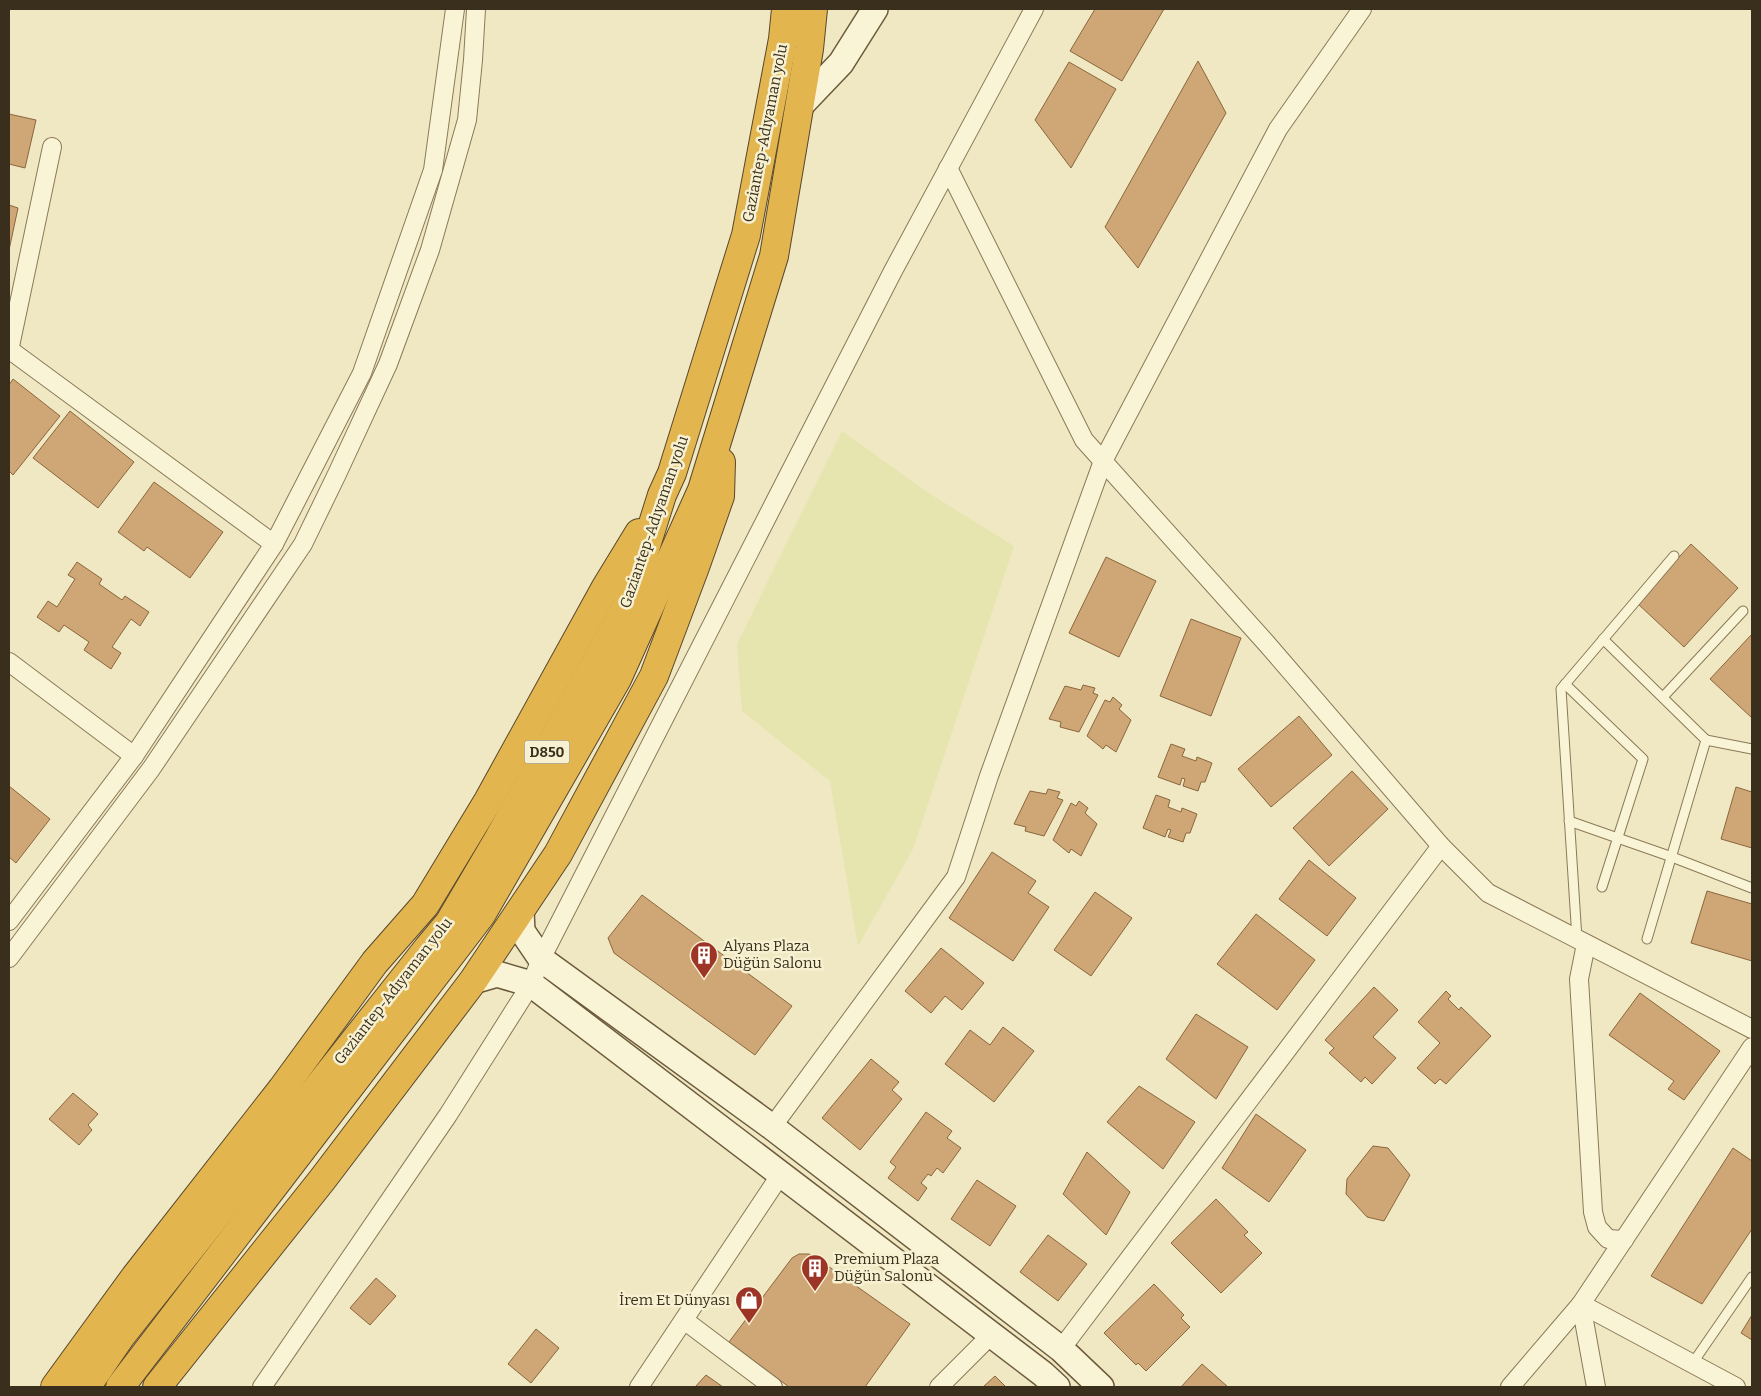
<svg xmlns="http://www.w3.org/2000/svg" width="1761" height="1396" font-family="Bitter,serif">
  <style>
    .farmland { fill: #e6e4af }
    .building { fill: #cfa776; stroke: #8a663d }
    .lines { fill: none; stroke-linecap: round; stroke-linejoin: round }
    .lane-casing { stroke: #8a7958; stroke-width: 11 }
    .street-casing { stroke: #8a7958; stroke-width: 20 }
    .secondary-casing { stroke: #6c5a3c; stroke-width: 28 }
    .highway-casing { stroke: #58472d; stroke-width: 30 }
    .lane { stroke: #faf4d6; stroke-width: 9 }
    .street { stroke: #faf4d6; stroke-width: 18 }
    .secondary { stroke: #faf4d6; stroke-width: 25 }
    .highway { stroke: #e2b54f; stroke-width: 28 }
    .labels { text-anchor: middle; stroke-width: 5; stroke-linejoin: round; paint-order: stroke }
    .shield { fill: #f7f1d2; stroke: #736953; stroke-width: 1 }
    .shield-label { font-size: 14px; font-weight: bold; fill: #3a2f1d }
    .street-label { font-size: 15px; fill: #3a2f1d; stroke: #f7f1d2 }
    .poi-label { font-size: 15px; fill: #3a2f1d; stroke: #f7f1d2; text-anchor: start }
  </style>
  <rect width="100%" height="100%" fill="#f0e8c2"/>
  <path class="farmland" d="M842,431l88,63 84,52 -101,303 -55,97 -28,-165 -88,-70 -5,-67z"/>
  <g class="building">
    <path d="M1095,9h69l-42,72 -52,-30z"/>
    <path d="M1198,61l28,52 -88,155 -33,-41z"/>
    <path d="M1069,62l47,27 -45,79 -36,-48z"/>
    <path d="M9,114l27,6 -11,48 -16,-4z"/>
    <path d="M9,205l9,3 -9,42z"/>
    <path d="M13,379l47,37 -47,59 -4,-4v-86z"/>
    <path d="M70,411l64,51 -36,46 -65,-50z"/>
    <path d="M154,482l69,50 -33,46 -43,-31 -3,4 -26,-19z"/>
    <path d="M1691,544l47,44 -54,59 -47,-44z"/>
    <path d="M1106,557l50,24 -37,76 -50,-24z"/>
    <path d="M77,562l25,17 -3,5 23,16 3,-4 24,16 -9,14 -9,-7 -19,28 9,6 -10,16 -27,-19 5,-8 -25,-17 -5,7 -22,-15 11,-16 9,6 18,-28 -7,-4z"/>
    <path d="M1191,619l50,19 -30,78 -51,-20z"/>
    <path d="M1752,634v84l-42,-39z"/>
    <path d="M1083,685l12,3 -2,5 5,2 -19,37 -19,-5 1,-5 -12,-3 16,-33 16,4z"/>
    <path d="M1113,697l9,8 -3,4 12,11 -15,32 -10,-7 -3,4 -16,-13 18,-36 5,2z"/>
    <path d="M1299,716l33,39 -61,52 -33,-38z"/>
    <path d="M1171,744l14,5 -3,7 14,5 1,-4 15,6 -7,19h-4l-3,9 -15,-5 2,-7 -3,-1 -2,7 -22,-8z"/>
    <path d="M1352,771l36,38 -59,57 -36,-38z"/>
    <path d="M9,786l41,33 -34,44 -7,-6z"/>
    <path d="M1736,787l16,5v56l-31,-9z"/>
    <path d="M1048,789l12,3 -3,6 6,2 -19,36 -19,-5 1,-4 -12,-3 16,-33 16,3z"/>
    <path d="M1156,795l14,5 -2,7 13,5 1,-4 15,6 -7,19h-4l-3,9 -15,-5 3,-7 -3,-1 -3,8 -22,-9z"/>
    <path d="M1079,801l9,7 -3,5 12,11 -16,32 -10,-7 -2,4 -16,-13 18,-37 5,3z"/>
    <path d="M992,852l44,29 -8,12 21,14 -36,54 -64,-43z"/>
    <path d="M1309,860l47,38 -29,38 -48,-37z"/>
    <path d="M1707,891l45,13v57l-61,-18z"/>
    <path d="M1095,892l37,26 -41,58 -37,-26z"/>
    <path d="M642,895l150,111 -37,49 -141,-102 -6,-15z"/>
    <path d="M1256,914l59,46 -38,50 -60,-46z"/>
    <path d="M941,948l43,35 -22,27 -17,-14 -14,17 -26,-22z"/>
    <path d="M1374,987l24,23 -25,27 23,21 -24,26 -7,-7 -4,5 -32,-29 5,-5 -9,-8z"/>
    <path d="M1446,991l5,5 -3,3 11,11 2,-3 30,29 -45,48 -6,-5 -5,5 -18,-16 23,-25 -22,-21z"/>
    <path d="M1640,993l80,58 -36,49 -16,-11 6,-8 -65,-46z"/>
    <path d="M1196,1014l52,33 -32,52 -50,-40z"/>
    <path d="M1003,1027l31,24 -40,51 -49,-38 25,-34 20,15z"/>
    <path d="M871,1059l28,23 -7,8 10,9 -42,51 -38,-32z"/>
    <path d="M1139,1086l56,36 -32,47 -56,-47z"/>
    <path d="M73,1093l25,21 -10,11 4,5 -13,15 -30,-26z"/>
    <path d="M926,1112l26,19 -5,7 14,10 -18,25 -6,-5 -6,8 -3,-2 -7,9 6,5 -9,13 -30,-23 8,-11 -6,-5z"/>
    <path d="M1256,1114l50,36 -37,52 -47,-34z"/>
    <path d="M1373,1146l15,2 22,27 -26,46 -17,-4 -21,-23 1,-15z"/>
    <path d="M1733,1148l19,13v68l-50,75 -51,-28z"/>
    <path d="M1087,1152l43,40 -24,43 -43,-41z"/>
    <path d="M977,1180l39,26 -26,40 -39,-27z"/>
    <path d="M1216,1199l32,33 -4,3 18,18 -41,40 -50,-50z"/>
    <path d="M1048,1235l39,29 -29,37 -38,-29z"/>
    <path d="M799,1254h10l9,5 92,65 -45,63h-76l-60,-45 63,-84z"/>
    <path d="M376,1278l20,18 -26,29 -20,-17z"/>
    <path d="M1154,1284l30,31 -3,3 9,9 -44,44 -8,-8 -2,2 -32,-32z"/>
    <path d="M1752,1315v25l-11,-7z"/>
    <path d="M536,1329l23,19 -28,35 -23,-19z"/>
    <path d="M1202,1364l26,23h-47z"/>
    <path d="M706,1375l17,12h-28z"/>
    <path d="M995,1376l11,11h-23z"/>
  </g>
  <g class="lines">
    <g class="lane-casing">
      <g id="lane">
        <path d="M1603,639l103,101 -59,199"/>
        <path d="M1565,684l78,75 -41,128"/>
        <path d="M1663,697l80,-86"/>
        <path d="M1706,740l46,9"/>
        <path d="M1569,821l103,36 80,31"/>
        <path d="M1577,939l-16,-250 113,-133"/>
        <path d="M1692,1364l60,-87"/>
      </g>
    </g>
    <g class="street-casing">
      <g id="street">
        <path d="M948,168l136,272 183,204 174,202 47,47 264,136"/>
        <path d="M10,350l264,194"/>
        <path d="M9,351l43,-204"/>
        <path d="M9,662l125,94"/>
        <path d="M9,921l125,-165 140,-212 88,-171 71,-203 22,-161"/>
        <path d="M1586,944l-7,35 14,233 4,15 11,12 16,1"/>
        <path d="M9,958l142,-189 152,-225 34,-70 51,-110 42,-114 37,-130 6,-60 3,-51"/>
        <path d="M772,1127l184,-250 33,-101 114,-315 175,-332 84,-120"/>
        <path d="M1581,1304l155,83"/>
        <path d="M1581,1304l15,83"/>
        <path d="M684,1320l89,67"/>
        <path d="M1061,1349l380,-503"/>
        <path d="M262,1387l186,-272 83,-131 10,-25 352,-688 141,-262"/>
        <path d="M639,1387l142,-213"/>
        <path d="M939,1387l52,-52"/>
        <path d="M1510,1387l71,-83 171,-257"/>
      </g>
    </g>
    <g class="secondary-casing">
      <g id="secondary">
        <path d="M799,107l42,-44 34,-54"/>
        <path d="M521,912l1,19 19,28 231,168 289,222 40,38"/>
        <path d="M473,981l24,-7 34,10 512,390 14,13"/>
      </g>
    </g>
    <g class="highway-casing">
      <g id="highway">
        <path d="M55,1387l80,-110 147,-188 93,-127 50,-57 63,-104 118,-214 33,-54"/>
        <path d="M86,1387l35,-51 307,-388 21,-25 50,-85 128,-232 35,-111 10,-22 74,-238 37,-196 3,-30"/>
        <path d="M120,1387l361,-472 136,-236 85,-189 72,-234 35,-207 4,-40"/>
        <path d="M157,1387l165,-207 151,-199 85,-127 96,-178 41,-109 25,-71 1,-34"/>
      </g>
    </g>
    <use href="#lane" class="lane"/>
    <use href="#street" class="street"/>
    <use href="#secondary" class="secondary"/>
    <use href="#highway" class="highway"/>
  </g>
  <defs>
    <g id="building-pin" transform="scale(1.4375)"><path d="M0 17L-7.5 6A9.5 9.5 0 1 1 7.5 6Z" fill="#9c3526" stroke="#f7f1d2"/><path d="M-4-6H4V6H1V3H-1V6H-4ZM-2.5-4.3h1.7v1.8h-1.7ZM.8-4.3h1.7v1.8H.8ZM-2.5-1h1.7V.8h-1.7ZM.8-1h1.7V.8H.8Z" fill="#fff"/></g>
    <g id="shop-pin" transform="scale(1.4375)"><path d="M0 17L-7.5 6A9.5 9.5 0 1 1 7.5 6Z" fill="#9c3526" stroke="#f7f1d2"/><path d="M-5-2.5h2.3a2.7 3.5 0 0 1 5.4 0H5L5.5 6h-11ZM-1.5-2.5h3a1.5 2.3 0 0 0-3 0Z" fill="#fff"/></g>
  </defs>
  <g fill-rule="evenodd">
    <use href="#building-pin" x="704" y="955"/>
    <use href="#building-pin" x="815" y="1268"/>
    <use href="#shop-pin" x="749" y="1300"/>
  </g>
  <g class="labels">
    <rect class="shield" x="524.5" y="740.5" width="45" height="23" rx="4"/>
    <g class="shield-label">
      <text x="547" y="757">D850</text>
    </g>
    <g class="street-label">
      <text transform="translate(765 133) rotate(-79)" y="5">Gaziantep-Adıyaman yolu</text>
      <text transform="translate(654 522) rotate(-71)" y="5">Gaziantep-Adıyaman yolu</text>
      <text transform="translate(393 991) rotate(-52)" y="5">Gaziantep-Adıyaman yolu</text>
    </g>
    <g class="poi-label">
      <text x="723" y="951">Alyans Plaza<tspan x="723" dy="17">Düğün Salonu</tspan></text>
      <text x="834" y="1264">Premium Plaza<tspan x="834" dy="17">Düğün Salonu</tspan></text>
      <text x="730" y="1305" text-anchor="end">İrem Et Dünyası</text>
    </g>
  </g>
  <rect width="1761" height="1396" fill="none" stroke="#3a2f1d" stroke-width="20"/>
</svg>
